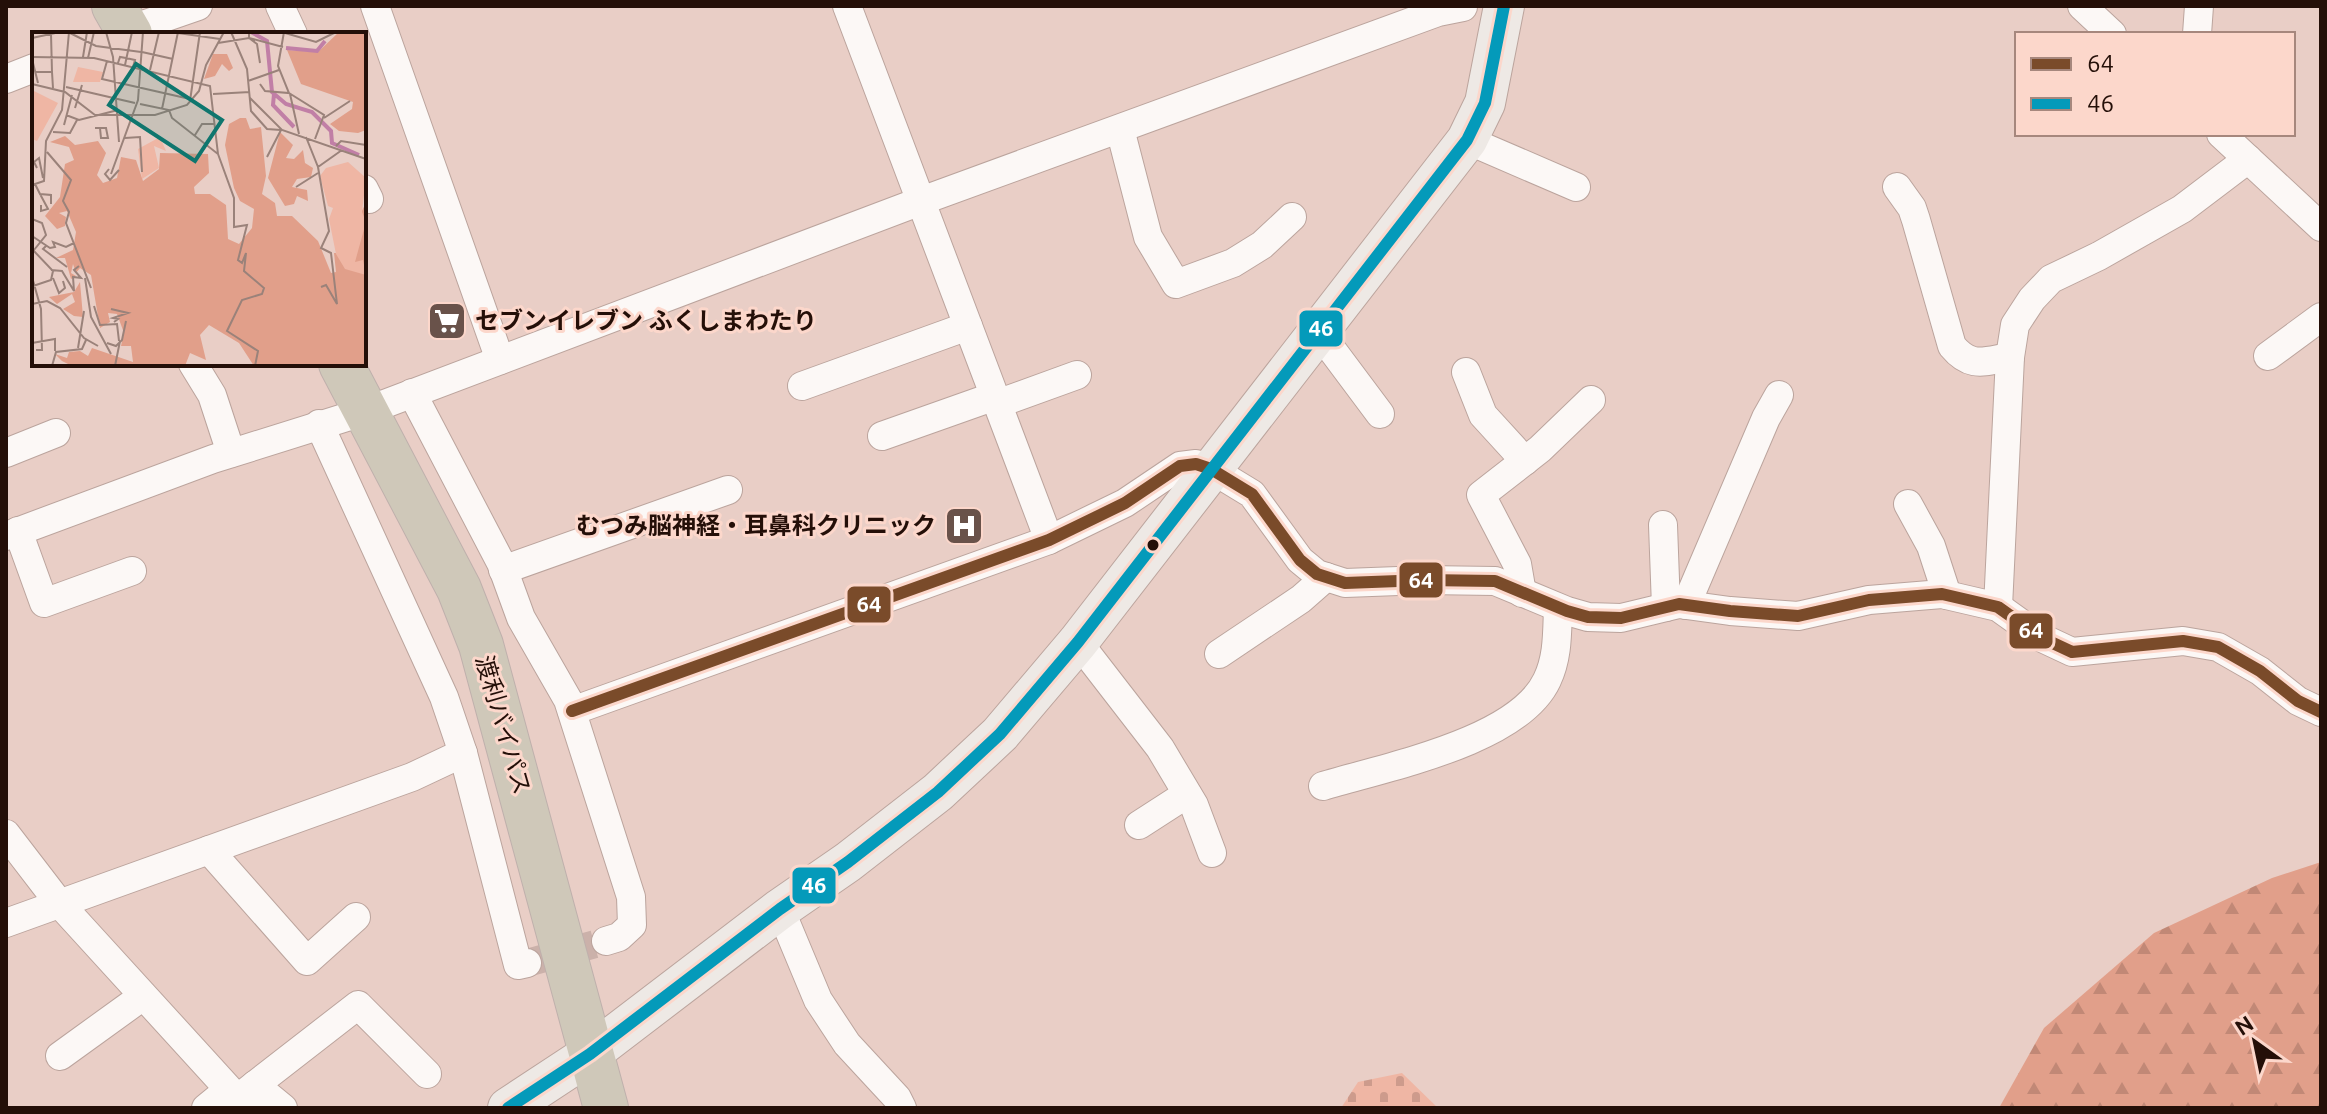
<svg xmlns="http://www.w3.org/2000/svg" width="2327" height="1114" font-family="Ubuntu,'Noto Sans JP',sans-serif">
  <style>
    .forest { fill: url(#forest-firs) }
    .cemetery { fill: url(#cemetery-stones) }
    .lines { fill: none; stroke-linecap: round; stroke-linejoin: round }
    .street-tunnel { stroke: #cbb1aa; stroke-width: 28; stroke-dasharray: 28 14; stroke-linecap: butt }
    .street-casing { stroke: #bba49d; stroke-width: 30 }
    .secondary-casing { stroke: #bba49d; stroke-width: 42 }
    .highway-casing { stroke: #bfb0ac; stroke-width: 46 }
    .street { stroke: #fcf8f6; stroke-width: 28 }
    .secondary { stroke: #eee9e5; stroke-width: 40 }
    .highway { stroke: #cfc8b9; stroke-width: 44 }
    .bus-1-casing { stroke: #fcd7cb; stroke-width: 18 }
    .bus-2-casing { stroke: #fcd7cb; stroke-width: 18 }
    .bus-1 { stroke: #7a4b2a; stroke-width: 12 }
    .bus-2 { stroke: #049aba; stroke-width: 12 }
    .bus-dot { fill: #240f08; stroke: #fcd7cb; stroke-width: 3 }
    .labels { text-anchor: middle; stroke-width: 6; stroke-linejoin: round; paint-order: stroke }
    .poi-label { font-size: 24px; font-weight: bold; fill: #240f08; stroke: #fcd7cb; text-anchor: start }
    .street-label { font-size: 24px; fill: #240f08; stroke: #fcd7cb }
    .inset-river { fill: none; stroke: #c17fa6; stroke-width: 4 }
    .inset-road { fill: none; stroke: #9a827a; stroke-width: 2 }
    .view { fill: #0f766e; fill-opacity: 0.15; stroke: #0f766e; stroke-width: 4 }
    .inset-edge { fill: none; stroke: #240f08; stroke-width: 4 }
    .line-badge { stroke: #fcd7cb; stroke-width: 3 }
    .badge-label { font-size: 22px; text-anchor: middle; font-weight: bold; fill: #fff }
  </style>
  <defs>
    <pattern id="forest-firs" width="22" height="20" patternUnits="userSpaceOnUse" patternTransform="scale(2)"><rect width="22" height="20" fill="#e19f8a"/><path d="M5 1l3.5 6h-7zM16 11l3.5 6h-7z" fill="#c18876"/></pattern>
    <pattern id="cemetery-stones" width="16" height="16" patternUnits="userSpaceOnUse" patternTransform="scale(2)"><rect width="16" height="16" fill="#efb6a4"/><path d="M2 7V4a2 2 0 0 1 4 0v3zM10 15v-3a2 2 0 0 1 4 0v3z" fill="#cd9b8c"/></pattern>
  </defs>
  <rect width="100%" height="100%" fill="#e9cec6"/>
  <path class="forest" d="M2321,862v246h-322l45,-80 110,-95 118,-55z"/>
  <path class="cemetery" d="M1402,1073l36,35h-97l17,-26z"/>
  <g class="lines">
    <path class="street-tunnel" d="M527,963l79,-22"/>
    <g class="street-casing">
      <g id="street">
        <path d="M280,6l13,28"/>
        <path d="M375,6l125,354"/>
        <path d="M847,6l202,534"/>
        <path d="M2082,6l30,28"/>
        <path d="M117,34l81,-28"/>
        <path d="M2197,34l2,-28"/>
        <path d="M6,79l28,-11"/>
        <path d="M1120,129l28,108 28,47 57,-21 29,-18 30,-28"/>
        <path d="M2221,134l100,93"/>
        <path d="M1467,140l109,47"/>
        <path d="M1897,187l15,21 4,12 36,126c19,23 32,15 58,11"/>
        <path d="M364,189l5,10"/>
        <path d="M1318,331l62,83"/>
        <path d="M2268,356l53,-39"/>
        <path d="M193,364l19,31 19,58"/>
        <path d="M1466,372l17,43 42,46"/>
        <path d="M802,386l166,-60"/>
        <path d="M412,393l89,170 20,55 47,82 63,197 1,28 -13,12 -13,4"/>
        <path d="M997,404l80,-29"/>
        <path d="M319,424l125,273 19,56 55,212 9,-2"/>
        <path d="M882,436l113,-40"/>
        <path d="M6,453l50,-20"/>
        <path d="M1908,504l23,42 16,49"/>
        <path d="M1663,525l3,82"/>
        <path d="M18,531l26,72 88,-32"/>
        <path d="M6,536l207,-77 153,-48 555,-210 517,-189 25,-5"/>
        <path d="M503,570l225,-80"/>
        <path d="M1522,593l-5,-29 -36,-69 59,-46 51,-49"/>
        <path d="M1686,605l80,-187 13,-23"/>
        <path d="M1998,607l12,-250 5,-32 17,-26 19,-20 48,-23 83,-47 66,-50"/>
        <path d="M1078,642l82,106 34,57 18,48"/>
        <path d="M1219,654l82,-55 25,-22"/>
        <path d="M572,711l477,-171 76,-37 55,-37 16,-2 15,5 41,25 48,66 17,14 28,9 80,-3 70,1 72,30 21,6 33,1 58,-14 51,7 68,5 71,-16 73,-6 56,13 42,30 32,15 111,-11 35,6 42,24 38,30 23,11"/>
        <path d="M1323,786c62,-19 195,-44 224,-106 11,-23 10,-47 11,-72"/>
        <path d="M1139,825l48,-31"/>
        <path d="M6,834l53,69 187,205"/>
        <path d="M209,850l98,111 49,-44"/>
        <path d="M780,909l38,91 29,44 50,54 5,10"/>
        <path d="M6,923l406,-146 51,-24"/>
        <path d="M60,1056l83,-60"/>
        <path d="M255,1085l28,23"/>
        <path d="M237,1099l121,-94 69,69"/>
        <path d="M206,1108l22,-18"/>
      </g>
    </g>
    <g class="secondary-casing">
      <path id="secondary" d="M508,1108l82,-54 190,-145 68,-47 90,-70 62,-58 78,-92 389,-502 18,-37 19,-97"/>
    </g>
    <g class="highway-casing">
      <g id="highway">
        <path d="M114,6l16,28"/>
        <path d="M341,364l118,225 22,56 125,463"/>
      </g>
    </g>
    <use href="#street" class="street"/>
    <use href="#secondary" class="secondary"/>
    <use href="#highway" class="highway"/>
    <g class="bus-1-casing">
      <path id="bus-1" d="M572,711l477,-171 76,-37 55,-37 16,-2 15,5 41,25 48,66 17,14 28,9 80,-3 70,1 72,30 21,6 33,1 58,-14 51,7 68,5 71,-16 73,-6 56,13 42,30 32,15 111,-11 35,6 42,24 38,30 23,11"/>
    </g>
    <g class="bus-2-casing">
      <path id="bus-2" d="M508,1108l82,-54 190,-145 68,-47 90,-70 62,-58 78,-92 389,-502 18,-37 19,-97"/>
    </g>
    <use href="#bus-1" class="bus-1"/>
    <use href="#bus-2" class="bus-2"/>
  </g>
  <defs>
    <g id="supermarket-square" transform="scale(2)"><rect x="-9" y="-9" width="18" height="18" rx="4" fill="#69524a" stroke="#fcd7cb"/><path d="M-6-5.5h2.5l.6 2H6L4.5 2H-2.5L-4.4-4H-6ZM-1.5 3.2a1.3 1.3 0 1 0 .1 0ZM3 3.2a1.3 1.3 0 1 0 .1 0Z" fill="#fff"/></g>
    <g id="hospital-square" transform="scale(2)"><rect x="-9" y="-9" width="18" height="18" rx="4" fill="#69524a" stroke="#fcd7cb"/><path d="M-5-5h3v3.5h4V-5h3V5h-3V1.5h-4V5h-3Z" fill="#fff"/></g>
  </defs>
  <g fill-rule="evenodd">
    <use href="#supermarket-square" x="447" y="321"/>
    <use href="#hospital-square" x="964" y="526"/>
  </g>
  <circle class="bus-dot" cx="1153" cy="545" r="7"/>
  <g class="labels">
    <g class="poi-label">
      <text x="475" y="329">セブンイレブン ふくしまわたり</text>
      <text x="936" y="534" text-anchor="end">むつみ脳神経・耳鼻科クリニック</text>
    </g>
    <g class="street-label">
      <text transform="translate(503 725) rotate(74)" y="8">渡利バイパス</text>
    </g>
  </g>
  <g transform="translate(32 32)">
    <rect width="334" height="334" fill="#e9cec6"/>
    <path d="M307,0h27v98l-8,3 -19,-2 -9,-7 22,-15 1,-7 -52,-18 -14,-34 31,2zM181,22h14l6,14 -4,3 -7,-7 -7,12 -11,3zM208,86h6l4,11 11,-2 5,49 -4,18 13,9 2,13h15l26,25 13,32 5,-1 -2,-19h5l27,-50v163h-112l-15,-23 -30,-18 -9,10 6,25 -16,-7 -5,13h-113l-10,-5 -7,-7 12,4 2,-6 11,-1 8,5 4,-8 41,14 -2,-16h-10l3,-13 -7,-19 -9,-1 2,9 -10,6 -9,-53 -11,-7 -4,5 -3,-9 -2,9 5,3 -5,3 -6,-21h-9l17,-8 3,-18 -9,-21 -8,2 7,4 -1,9 -8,3 -12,-13 15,-19 5,-33 9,-4 -5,-13 -19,-5 15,-6 10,9 23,-4 8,12 -9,22 6,8 14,-5 4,-21 15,3 7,21 16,-12 1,-16 48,1 1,19 -15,14 1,7h15l16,11 2,34 11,5 13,-16 2,-19 -14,-8 -6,-13 -9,-43 4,-21zM248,100l13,13 -7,13 8,1 9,-9 2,13 8,5 -2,9 -14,2 -5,8 15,3 1,11 -11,-5 -3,8 -9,2 -17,-28zM48,250l3,35 -9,-1 -11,-7 12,-7 -3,-8 -15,10 -8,-7 25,-5z" fill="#e19f8a"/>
    <path d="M128,105l6,14 -12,-5 5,22 -17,11 -4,-30z" fill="#efb6a4"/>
    <path d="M46,35l25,5 -3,10h-27zM0,58l26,13 -21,38 -5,-2z" fill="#efb6a4"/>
    <path d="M316,130l18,16 -4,34 4,10 -11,40 8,-2 3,15 -21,-6 -9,-15 -7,-35 4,-11 -5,-2 -8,-30 6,-8z" fill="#efb6a4"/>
    <path class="inset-river" d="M219,0l16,9 5,51 14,12 26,8 19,19 1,12 27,12M254,16l31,3 8,-10M242,62l-1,11 21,22"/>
    <path class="inset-road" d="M74,0l7,25 6,85M139,0l49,7M199,0l16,37 4,42 16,18 14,1M217,0v6l34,9M38,1l26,13 45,6M253,1l31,9 20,-10M19,2l1,38M0,6l28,-6M186,11l31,-5 8,6 3,19M110,20l31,7M0,25l62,1 116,28 8,68M51,25l4,-25M56,26l6,-26M0,27l6,24M75,29l-5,18 88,20M86,31l2,-6 6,1 9,2 -2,7M93,33l7,-33M118,38l9,-38M4,40h16l1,16M216,49l31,-11M0,52l33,8 30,23h60l32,-10 12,-14 7,-26 18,-33M228,52l5,7 24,2 -11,-27 6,-34M34,55l69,16M257,61l35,22 -9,24M181,62l37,-2M258,62l9,40M218,66l32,32 84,29M158,69l10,-69M108,72l29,6 3,8 46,36 16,44v29l13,-2 -9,35 4,3 4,-10 -2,18 20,17 -2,6 -20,6 -15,31 31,20 -3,15M43,76l7,-23M130,77l16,-77M34,83l13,5 39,-10M292,86l26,-17M32,93l8,-30M63,96h11l2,10h-7l-1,-10M21,100l17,1 7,-13M163,103l7,-11h13M274,105l12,30 11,64 -8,17 10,5 6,51 -11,-19 -5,2M93,106l15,-1 2,35M304,114l5,-5 25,4M15,120l24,28 -8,21 6,11 -3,11 25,65M235,125l14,-27M286,135l24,-17M5,136l-3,-6 5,-4 4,20M77,137l-4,5 5,6 9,-10M79,142l27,-74 5,-68M3,152l5,10 11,1v9M0,153l12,-4 2,-40 16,-31 7,-78M264,155l22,-14M8,162l8,15 -7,2v-6M0,187l10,4 4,12 -12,15M0,204l18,12 5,-1 -2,-5 13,5 8,-4M14,214l-3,3 24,18M0,217l21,22 -2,9 -18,6M19,238l11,1 12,20 -1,-14 8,1 -7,-8 5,-4M0,245l9,32 1,41h-6M21,246l6,15 6,-5 -2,-7M53,246l6,39 20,37M0,272l15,-3 13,7 24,30 14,8M62,274l6,19 17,-1 2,17M79,277l17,4 -15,5 5,1 -4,3M0,311l23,-4v12M75,311l9,3 6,-6 4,-19M46,316l6,-37M20,334l4,-14 26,-3 4,-9M83,334l5,-25"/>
    <path class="view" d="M104,32l86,56 -27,41 -86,-56z"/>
    <rect width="334" height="334" class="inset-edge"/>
  </g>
  <g class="line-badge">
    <rect x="1298" y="309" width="46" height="39" rx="8" fill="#049aba"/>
    <rect x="1398" y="561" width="46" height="38" rx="8" fill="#7a4b2a"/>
    <rect x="846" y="585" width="46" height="39" rx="8" fill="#7a4b2a"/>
    <rect x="2008" y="612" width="46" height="38" rx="8" fill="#7a4b2a"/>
    <rect x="791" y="866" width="46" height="39" rx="8" fill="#049aba"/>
  </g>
  <g class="badge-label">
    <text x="1321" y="336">46</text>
    <text x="1421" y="588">64</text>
    <text x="869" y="612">64</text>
    <text x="2031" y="638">64</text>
    <text x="814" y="893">46</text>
  </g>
  <rect width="2327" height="1114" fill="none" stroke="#240f08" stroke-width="16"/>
  <rect x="2015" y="32" width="280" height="104" fill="#fcd7cb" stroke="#a6877d" stroke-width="2"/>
  <rect x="2031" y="58" width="40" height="12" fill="#7a4b2a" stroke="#a6877d" stroke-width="2"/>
  <text x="2087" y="72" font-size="24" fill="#240f08">64</text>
  <rect x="2031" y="98" width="40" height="12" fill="#049aba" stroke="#a6877d" stroke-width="2"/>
  <text x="2087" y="112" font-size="24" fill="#240f08">46</text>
  <g transform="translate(2255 1042) rotate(327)" stroke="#fcd7cb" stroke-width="6" paint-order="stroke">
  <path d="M0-6L14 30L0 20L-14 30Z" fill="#240f08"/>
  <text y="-12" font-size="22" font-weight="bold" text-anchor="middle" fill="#240f08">N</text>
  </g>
</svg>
